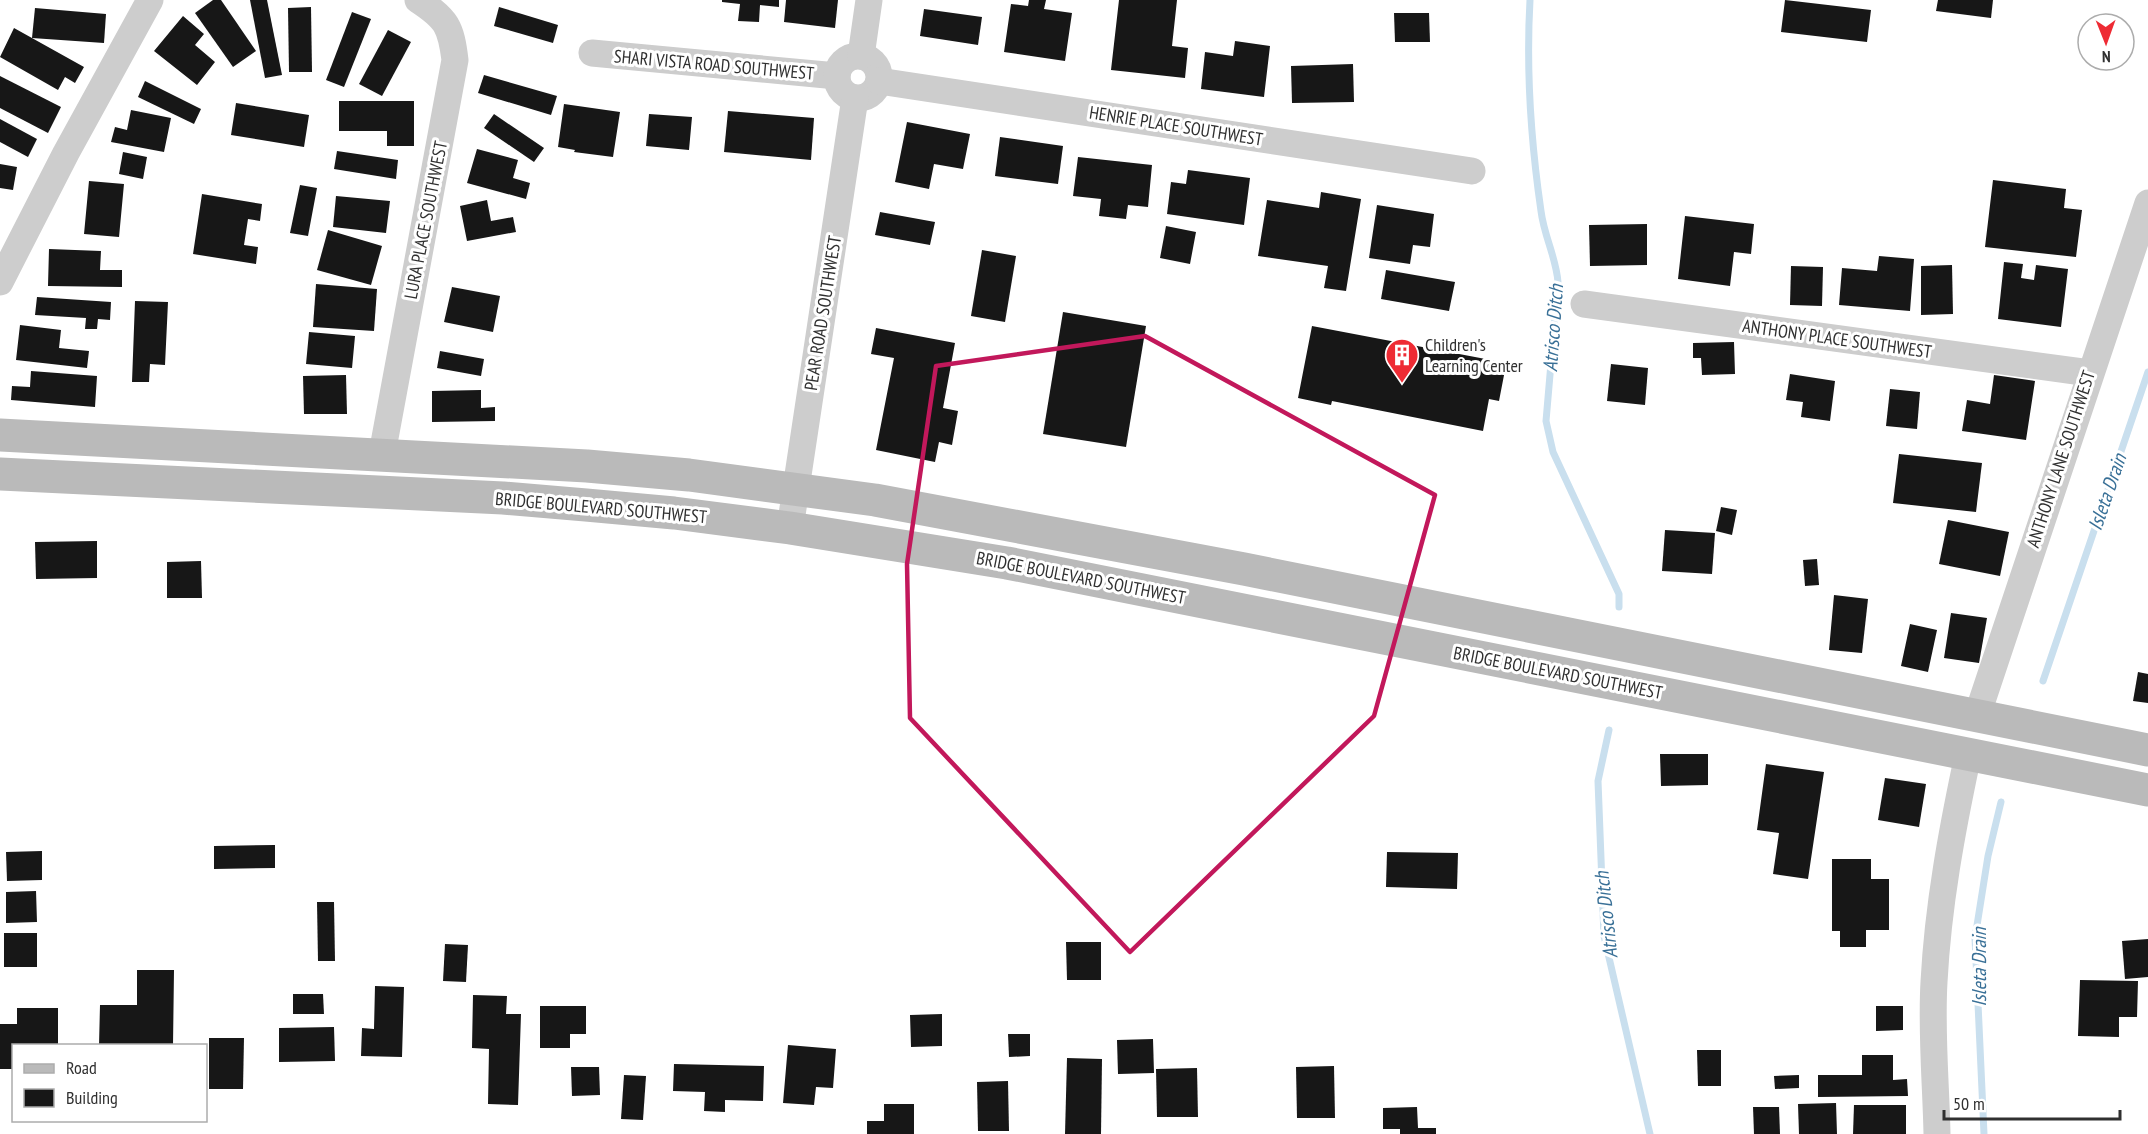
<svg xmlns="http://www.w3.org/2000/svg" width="2148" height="1134" font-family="'PT Sans Narrow',sans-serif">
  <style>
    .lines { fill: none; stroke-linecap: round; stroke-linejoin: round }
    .stream { stroke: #c9dfee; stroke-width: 7 }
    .building { fill: #171717 }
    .street { stroke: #cdcdcd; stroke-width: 27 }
    .secondary { stroke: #bababa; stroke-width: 33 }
    .marked { fill: none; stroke: #c2185b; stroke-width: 4.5; stroke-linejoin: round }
    .labels { text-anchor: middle; stroke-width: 6; stroke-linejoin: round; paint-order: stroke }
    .street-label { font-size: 18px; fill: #303030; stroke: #fff }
    .poi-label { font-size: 18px; fill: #303030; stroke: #fff; text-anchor: start }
    .water-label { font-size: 20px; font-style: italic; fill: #397097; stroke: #fff }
  </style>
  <rect width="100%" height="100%" fill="#fff"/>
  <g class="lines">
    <g class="stream">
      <path d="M1530,0c-4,70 1,142 11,211 3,25 15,46 17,71l-12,139 7,31 66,142v13"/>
      <path d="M2043,681l105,-309"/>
      <path d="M1609,730l-11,51 6,155 46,198"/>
      <path d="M1984,1134l-9,-196 13,-82 13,-54"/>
    </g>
  </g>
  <g class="building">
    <path d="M213,0h8l35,51 -23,16 -38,-54z"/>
    <path d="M250,0h17l15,75 -17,3z"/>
    <path d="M722,0h57v7l-19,-2 -1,17 -21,-1 2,-17 -18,-2z"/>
    <path d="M786,0h52l-3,28 -51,-6z"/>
    <path d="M1029,0h17l-2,9 28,4 -7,48 -61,-9 7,-48 17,2z"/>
    <path d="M1119,0h58l-5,46 16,2 -3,30 -74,-8z"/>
    <path d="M1785,0l86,10 -4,32 -86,-10z"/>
    <path d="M1938,0h55l-2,18 -55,-7z"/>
    <path d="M311,7l1,65h-23l-1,-64z"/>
    <path d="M499,7l59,18 -5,18 -59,-17z"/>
    <path d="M35,8l71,6 -2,29 -72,-5z"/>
    <path d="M924,9l58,8 -4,28 -58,-9z"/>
    <path d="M352,12l19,7 -27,68 -18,-7z"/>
    <path d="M1394,13h35l1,29h-35z"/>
    <path d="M183,16l21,18 -9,11 20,17 -18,23 -43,-34z"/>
    <path d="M14,28l70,39 -9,16 -10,-6 -7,13 -58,-33z"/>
    <path d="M388,30l23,12 -29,54 -23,-12z"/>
    <path d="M1235,41l35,5 -6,51 -63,-8 4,-37 28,4z"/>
    <path d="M1353,64l1,38 -62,1 -1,-37z"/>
    <path d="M484,75l73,21 -6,19 -73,-22z"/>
    <path d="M0,76l61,31 -13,26 -48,-25z"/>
    <path d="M145,81l56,28 -7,15 -56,-27z"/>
    <path d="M339,101h75v45h-27v-15h-48z"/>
    <path d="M236,103l73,12 -5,32 -73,-12z"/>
    <path d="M564,104l56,8 -7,45 -39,-5 1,-2 -17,-3z"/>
    <path d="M131,110l40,8 -7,34 -53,-10 4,-15 12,3z"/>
    <path d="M728,111l86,7 -3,42 -87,-8z"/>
    <path d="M494,114l50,34 -10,14 -50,-34z"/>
    <path d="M649,114l43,3 -3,33 -43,-4z"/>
    <path d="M0,119l37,20 -9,18 -28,-15z"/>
    <path d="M907,122l63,12 -7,35 -29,-5 -5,25 -34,-7z"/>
    <path d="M1000,137l63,9 -5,38 -63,-8z"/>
    <path d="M477,149l41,11 -5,18 17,5 -4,16 -59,-16z"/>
    <path d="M337,151l61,9 -2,19 -62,-10z"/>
    <path d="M123,152l24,5 -4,22 -24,-5z"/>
    <path d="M1078,157l74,8 -4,42 -20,-2 -2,14 -27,-3 2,-17 -28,-3z"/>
    <path d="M0,164l17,3 -4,23 -13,-2z"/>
    <path d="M1188,170l62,8 -6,47 -77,-11 4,-32 15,2z"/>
    <path d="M1993,180l73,9 -2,19 18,2 -6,47 -91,-10z"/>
    <path d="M89,181l35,3 -5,53 -35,-3z"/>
    <path d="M300,185l17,3 -9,48 -18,-3z"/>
    <path d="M1321,192l40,7 -15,92 -22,-3 4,-22 -70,-10 9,-56 52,8z"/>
    <path d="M202,194l60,10 -2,17 -12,-2 -4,26 14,2 -2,17 -63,-10z"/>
    <path d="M336,196l54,5 -4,32 -53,-6z"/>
    <path d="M487,200l4,21 22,-4 3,15 -49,9 -7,-35z"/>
    <path d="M1377,205l57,9 -4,33 -17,-2 -3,19 -41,-6z"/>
    <path d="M880,212l55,10 -5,23 -55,-10z"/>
    <path d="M1685,216l69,8 -3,30 -17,-2 -4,34 -52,-7z"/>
    <path d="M1647,224v41l-57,1 -1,-41z"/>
    <path d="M1166,226l30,6 -6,32 -30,-6z"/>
    <path d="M328,230l54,16 -11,39 -54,-15z"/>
    <path d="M49,249l52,2 -1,19h22v17l-74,-1z"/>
    <path d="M982,250l34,6 -11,66 -34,-6z"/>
    <path d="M1879,256l35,3 -4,52 -71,-6 3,-37 35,3z"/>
    <path d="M2004,262l19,2 -2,14 13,2 2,-15 32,4 -7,58 -63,-8z"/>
    <path d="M1952,265l1,49 -32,1v-49z"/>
    <path d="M1791,266l32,1 -1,39 -32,-1z"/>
    <path d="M1386,270l69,12 -6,29 -68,-12z"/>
    <path d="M316,284l61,5 -3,42 -61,-4z"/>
    <path d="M452,287l48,9 -7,36 -49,-10z"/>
    <path d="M37,297l74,5 -1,18 -12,-1 -1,10h-12l1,-11 -51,-3z"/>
    <path d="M135,301l33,1 -3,63 -15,-1 -1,18h-17z"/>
    <path d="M1063,312l83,14 -20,121 -83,-13z"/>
    <path d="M20,325l41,5 -2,18 30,3 -2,17 -71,-8z"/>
    <path d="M1312,326l184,35 -1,7 10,2 -6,31 -10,-2 -6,32 -151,-30 -1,4 -33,-7z"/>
    <path d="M876,328l79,15 -12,65 15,3 -6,34 -13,-3 -4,20 -59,-12 18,-92 -23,-4z"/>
    <path d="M309,332l46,4 -3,32 -46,-4z"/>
    <path d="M1734,342l1,32 -33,1 -1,-17h-8v-15z"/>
    <path d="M440,351l44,8 -3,17 -44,-8z"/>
    <path d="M1611,364l37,4 -3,37 -38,-4z"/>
    <path d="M31,371l66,5 -2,31 -84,-7 1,-14 18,1z"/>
    <path d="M1790,374l45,7 -5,40 -29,-4 2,-15 -17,-2z"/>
    <path d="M346,375l1,39h-43l-1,-38z"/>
    <path d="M1994,375l41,6 -9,59 -64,-9 5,-31 23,4z"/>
    <path d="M1890,389l30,3 -3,37 -31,-3z"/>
    <path d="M481,390v18l14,-1v14l-63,1v-31z"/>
    <path d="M1899,454l83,9 -6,49 -83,-9z"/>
    <path d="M1721,507l16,3 -5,25 -16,-4z"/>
    <path d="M1948,520l61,12 -9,44 -61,-12z"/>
    <path d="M1665,530l50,3 -3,41 -50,-3z"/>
    <path d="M97,541v37l-61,1 -1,-37z"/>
    <path d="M1817,559l2,26 -14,1 -2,-26z"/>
    <path d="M201,561l1,37h-35v-36z"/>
    <path d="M1834,595l34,4 -6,54 -33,-3z"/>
    <path d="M1951,613l36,5 -8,45 -35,-5z"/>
    <path d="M1910,624l27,6 -9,42 -27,-6z"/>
    <path d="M2138,672l10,2v29l-15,-2z"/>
    <path d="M1660,754h48v31l-47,1z"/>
    <path d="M1766,764l58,8 -16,107 -35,-5 6,-41 -22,-3z"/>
    <path d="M1885,778l41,6 -7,43 -41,-7z"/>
    <path d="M275,845v23l-61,1v-23z"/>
    <path d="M42,851v29l-35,1 -1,-29z"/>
    <path d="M1387,852l71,1 -1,36 -71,-2z"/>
    <path d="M1832,859h39v20h18v51h-23v17h-26v-16h-8z"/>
    <path d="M36,891l1,31 -31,1v-31z"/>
    <path d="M317,902h17l1,59h-17z"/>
    <rect x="4" y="933" width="33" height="34"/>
    <path d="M2148,939v38l-23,2 -3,-38z"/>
    <path d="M1066,942h35v38h-34z"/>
    <path d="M445,944l23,1 -2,37 -23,-1z"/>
    <path d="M137,970h37l-1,76h-74l1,-41h37z"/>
    <path d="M2080,980l58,1 -1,36h-18v20l-41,-1z"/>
    <path d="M375,986l29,1 -2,70 -41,-1 1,-28 12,1z"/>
    <path d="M293,994h30l1,20h-31z"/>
    <path d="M473,995l34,1 -1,18h15l-3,91 -30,-1 1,-55 -17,-1z"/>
    <path d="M540,1006h46v28h-16v14h-30z"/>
    <path d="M1876,1006h27v24l-27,1z"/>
    <path d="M17,1008h41v38h-44v23h-14v-45h17z"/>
    <path d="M942,1014v32l-31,1 -1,-32z"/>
    <path d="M334,1027l1,34 -56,1v-34z"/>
    <path d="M1008,1034h22v22l-21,1z"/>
    <path d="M209,1038h35l-1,51h-34z"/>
    <path d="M1153,1039l1,34 -36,1 -1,-34z"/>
    <path d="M788,1045l48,4 -3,39 -17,-1 -2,18 -31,-2z"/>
    <path d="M1697,1050h24v36h-23z"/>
    <path d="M1862,1055h31v25l14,-1 1,17 -90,1v-22h44z"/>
    <path d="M1067,1058l35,1 -1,75h-36z"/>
    <path d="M674,1064l90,2 -1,35 -38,-1v12l-21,-1 1,-19 -32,-1z"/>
    <path d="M1334,1066l1,52h-38l-1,-51z"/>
    <path d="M571,1067h28l1,28 -28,1z"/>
    <path d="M1197,1068l1,49h-41l-1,-48z"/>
    <path d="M624,1075l22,1 -3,44 -22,-1z"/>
    <path d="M1799,1075v13l-24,1 -1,-13z"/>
    <path d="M1008,1081l1,50h-31l-1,-49z"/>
    <path d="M1836,1103l1,31h-38l-1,-30z"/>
    <path d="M884,1104h30v30h-47v-13h17z"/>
    <path d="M1854,1105h52v29h-53z"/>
    <path d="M1417,1107l1,21h18v6h-36v-5h-17v-21z"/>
    <path d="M1753,1107h26l1,27h-26z"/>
  </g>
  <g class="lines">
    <g class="street">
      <path d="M592,53l245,23"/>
      <circle cx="858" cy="77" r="21"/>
      <path d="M861,56l8,-56"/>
      <path d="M879,81l593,90"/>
      <path d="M0,282l66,-129 84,-153"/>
      <path d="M1584,304l506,69"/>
      <path d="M382,454l73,-394c-4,-33 -8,-41 -37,-60"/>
      <path d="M790,528l65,-430"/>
      <path d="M1977,716l171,-513"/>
      <path d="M1937,1134c-1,-50 -6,-102 -3,-152 4,-77 18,-152 34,-227"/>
    </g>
    <g class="secondary">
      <path d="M0,435l587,31 102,9 186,25 369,69 904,181"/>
      <path d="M0,474l503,24 83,7 88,8 116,15 217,35 1141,227"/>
    </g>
  </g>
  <path class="marked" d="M1145,336l290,159 -61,221 -244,236 -220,-234 -3,-154 29,-198z"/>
  <defs>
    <g id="building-pin" transform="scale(1.725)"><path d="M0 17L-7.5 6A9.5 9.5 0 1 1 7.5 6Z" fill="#ee2b34" stroke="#fff"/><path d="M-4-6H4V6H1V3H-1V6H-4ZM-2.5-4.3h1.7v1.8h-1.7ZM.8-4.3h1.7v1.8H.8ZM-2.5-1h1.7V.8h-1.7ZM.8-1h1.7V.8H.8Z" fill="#fff"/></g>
  </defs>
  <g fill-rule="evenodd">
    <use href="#building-pin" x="1402" y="355"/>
  </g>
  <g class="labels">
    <g class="street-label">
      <text transform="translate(714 65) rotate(5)" y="6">SHARI VISTA ROAD SOUTHWEST</text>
      <text transform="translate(1176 126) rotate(9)" y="6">HENRIE PLACE SOUTHWEST</text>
      <text transform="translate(426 220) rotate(-79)" y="6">LURA PLACE SOUTHWEST</text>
      <text transform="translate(823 313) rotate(-81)" y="6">PEAR ROAD SOUTHWEST</text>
      <text transform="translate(1837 339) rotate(8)" y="6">ANTHONY PLACE SOUTHWEST</text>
      <text transform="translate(2061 459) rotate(-72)" y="6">ANTHONY LANE SOUTHWEST</text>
      <text transform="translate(601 508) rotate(5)" y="6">BRIDGE BOULEVARD SOUTHWEST</text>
      <text transform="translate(1081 578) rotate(11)" y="6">BRIDGE BOULEVARD SOUTHWEST</text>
      <text transform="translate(1558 673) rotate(11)" y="6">BRIDGE BOULEVARD SOUTHWEST</text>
    </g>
    <g class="poi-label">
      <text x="1425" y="351">Children's<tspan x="1425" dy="21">Learning Center</tspan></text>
    </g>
    <g class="water-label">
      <text transform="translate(1553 328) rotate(-86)" y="7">Atrisco Ditch</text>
      <text transform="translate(2107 492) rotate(-71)" y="7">Isleta Drain</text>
      <text transform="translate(1606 915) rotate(-96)" y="7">Atrisco Ditch</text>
      <text transform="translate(1979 967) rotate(-90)" y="7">Isleta Drain</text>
    </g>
  </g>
  <rect x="12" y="1044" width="195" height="78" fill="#ffffff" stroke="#acacac" stroke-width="1.5"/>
  <rect x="24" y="1064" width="30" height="9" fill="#bababa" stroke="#acacac" stroke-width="1.5"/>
  <text x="66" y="1074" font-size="18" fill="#303030">Road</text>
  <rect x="24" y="1089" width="30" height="18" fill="#171717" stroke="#acacac" stroke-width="1.5"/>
  <text x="66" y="1104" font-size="18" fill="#303030">Building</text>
  <g transform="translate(2106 42) rotate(179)"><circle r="28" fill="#ffffff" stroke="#acacac" stroke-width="1.5"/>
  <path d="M0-4.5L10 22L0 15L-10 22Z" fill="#ee2b34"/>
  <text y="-9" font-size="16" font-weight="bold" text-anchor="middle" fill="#303030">N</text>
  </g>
  <path d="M1944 1110v9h176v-9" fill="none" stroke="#303030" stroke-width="3"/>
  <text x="1953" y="1110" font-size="18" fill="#303030" stroke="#ffffff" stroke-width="4.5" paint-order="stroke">50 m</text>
</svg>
